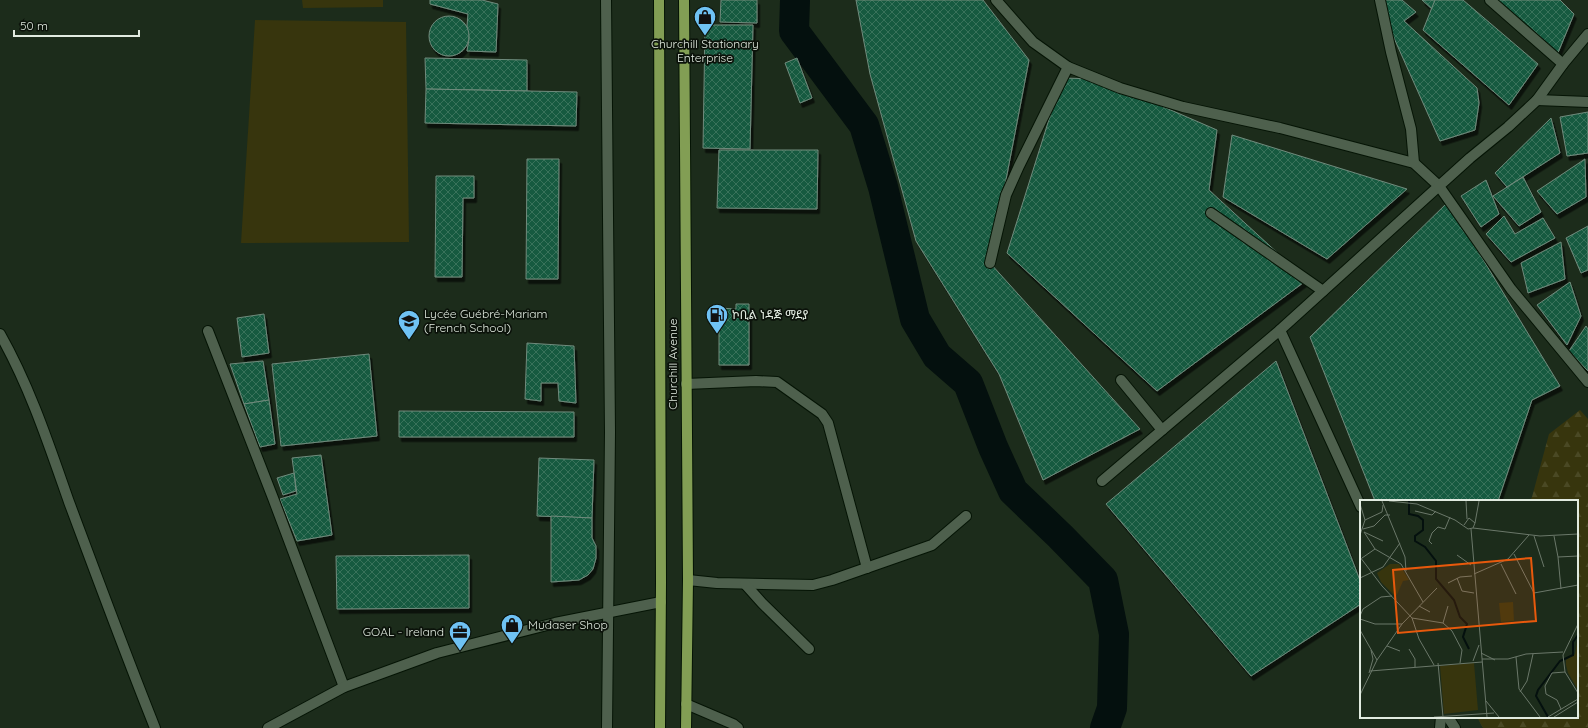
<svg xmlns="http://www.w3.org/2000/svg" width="1588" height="728" font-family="Quicksand,'Noto Sans Ethiopic',sans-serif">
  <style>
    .forest { fill: url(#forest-firs) }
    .pitch { fill: #37350d }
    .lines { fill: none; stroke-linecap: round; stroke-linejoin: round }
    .river { stroke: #04100e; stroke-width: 30 }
    .building { fill: url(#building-cross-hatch); stroke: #708b7d; filter: url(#shadow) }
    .pedestrian-casing { stroke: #051405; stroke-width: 12 }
    .minor-casing { stroke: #051405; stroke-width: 12 }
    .tertiary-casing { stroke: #051405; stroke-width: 12 }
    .secondary-casing { stroke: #051405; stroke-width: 12 }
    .primary-casing { stroke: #051405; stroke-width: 12 }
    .pedestrian { stroke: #4e604d; stroke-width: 10 }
    .minor { stroke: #4e604d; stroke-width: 10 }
    .tertiary { stroke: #4e604d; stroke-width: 10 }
    .secondary { stroke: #4e604d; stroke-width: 10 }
    .primary { stroke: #829e54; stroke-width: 10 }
    .labels { text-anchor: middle; stroke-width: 3.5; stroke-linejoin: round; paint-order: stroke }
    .poi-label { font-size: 12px; fill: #e1ebe0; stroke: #0b120a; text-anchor: start }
    .street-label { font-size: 12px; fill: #e1ebe0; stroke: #0b120a }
    .inset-river { fill: none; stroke: #04100e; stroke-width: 2 }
    .inset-road { fill: none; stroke: #6b786a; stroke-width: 1 }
    .view { fill: #e8590c; fill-opacity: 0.15; stroke: #e8590c; stroke-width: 2 }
    .inset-edge { fill: none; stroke: #e1ebe0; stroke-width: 2 }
  </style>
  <defs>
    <pattern id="forest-firs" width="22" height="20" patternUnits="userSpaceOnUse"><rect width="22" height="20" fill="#37350d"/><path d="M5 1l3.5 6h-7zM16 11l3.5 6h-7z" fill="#4a4924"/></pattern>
    <pattern id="building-cross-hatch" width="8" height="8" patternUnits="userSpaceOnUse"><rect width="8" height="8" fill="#185a3f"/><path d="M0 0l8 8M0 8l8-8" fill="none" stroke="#39725a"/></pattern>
    <filter id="shadow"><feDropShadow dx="2.5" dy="4.5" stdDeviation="0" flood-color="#0009"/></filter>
  </defs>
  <rect width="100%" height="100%" fill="#1c2c1b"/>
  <path class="forest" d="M1580,410l8,9v309h-105l-6,-11h100v-216h-47l2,-4 17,-63z"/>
  <g class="pitch">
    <path d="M302,0h81v7l-80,1z"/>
    <path d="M255,20l151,2 3,220 -168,1z"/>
  </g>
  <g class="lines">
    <path class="river" d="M795,0l-1,31 70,94 19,62 32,132 22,37 31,27 25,64 20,44 47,45 43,44 11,54 -2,74 -7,20"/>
  </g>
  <g class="building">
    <path d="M430,0h52l16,4 -2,48 -29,-1 2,-12 -2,-13 1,-12 -38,-10z"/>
    <path d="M721,0h36v23l-37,-1z"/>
    <path d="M856,0h127l46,60 -39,203 150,166 -97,51 -44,-106 -83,-133 -46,-167z"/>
    <path d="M1377,0h25l14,12 -12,9 73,67 2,15 -4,27 -35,11z"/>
    <path d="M1422,0h14l-4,9z"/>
    <path d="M1435,0h28l75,64 -29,41 -86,-75z"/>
    <path d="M1493,0h67l14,14 -19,46z"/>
    <circle cx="449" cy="36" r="20"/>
    <path d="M705,25h48l-3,124 -47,-1z"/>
    <path d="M425,58l102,2v31l-101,-2z"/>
    <path d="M797,58l15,40 -12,5 -15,-40z"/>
    <path d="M1062,78l37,1 118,51 -8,60 98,90 -150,111 -150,-138z"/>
    <path d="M426,89l151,3 -1,34 -151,-3z"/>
    <path d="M1588,112v41l-21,3 -7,-39z"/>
    <path d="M1551,118l9,35 -53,34 -12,-14z"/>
    <path d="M1232,135l175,54 -80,70 -104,-62z"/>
    <path d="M719,150h99l-1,59 -100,-1z"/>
    <path d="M527,159h32l-1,120h-32z"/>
    <path d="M1585,159l1,38 -29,17 -20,-23z"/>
    <path d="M436,176h38v22h-11l-1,79h-27z"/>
    <path d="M1523,177l18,35 -22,14 -26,-30z"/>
    <path d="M1486,180l13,34 -18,13 -20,-31z"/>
    <path d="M1448,202l112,184 -28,14 -34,101h-123l-65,-164z"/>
    <path d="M1504,216l11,18 28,-16 12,20 -44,24 -25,-28z"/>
    <path d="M1588,226v44l-7,3 -15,-35z"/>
    <path d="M1561,242l4,37 -37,14 -7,-30z"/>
    <path d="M1570,282l11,34 -14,29 -30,-40z"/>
    <path d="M736,304h13v61h-30v-57l17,1z"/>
    <path d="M264,314l5,39 -27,4 -5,-39z"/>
    <path d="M1586,326l2,3v42l-19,-20z"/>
    <path d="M527,343l47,3 2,57 -17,-2 -1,-18h-17v18l-16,-2z"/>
    <path d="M369,354l8,82 -96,10 -9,-82z"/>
    <path d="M263,361l6,39 -25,4 -14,-40z"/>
    <path d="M1276,361l85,222v21l-110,72 -145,-172z"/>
    <path d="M269,400l6,44 -15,3 -16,-43z"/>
    <path d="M399,411l175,1v25h-175z"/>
    <path d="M321,455l11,80 -35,6 -17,-42 17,-5 -5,-36z"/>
    <path d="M539,458l55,2 -2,58 -55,-2z"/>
    <path d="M294,473l2,18 -13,4 -6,-17z"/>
    <path d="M551,516l41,2v20l4,8v12l-3,11 -5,6 -9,5 -28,2z"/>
    <path d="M469,555v53l-132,1 -1,-53z"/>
  </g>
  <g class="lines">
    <g class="pedestrian-casing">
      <path id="pedestrian" d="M606,0l4,432 -3,296"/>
    </g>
    <g class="minor-casing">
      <g id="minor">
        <path d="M996,0l37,42 35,25 52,21 63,19 97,21 134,35 25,23 -159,144 -178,151"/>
        <path d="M1380,0l11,52 20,77 3,34"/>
        <path d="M1490,0l73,64"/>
        <path d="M1537,100l51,2"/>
        <path d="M1211,213l112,78"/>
        <path d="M990,263l16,-68 13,-29 49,-99"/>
        <path d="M1280,330l81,177"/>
        <path d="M208,331l65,167 71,189"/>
        <path d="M0,334c30,53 49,111 69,168 28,75 56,151 86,226"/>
        <path d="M1121,380l41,50"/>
        <path d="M686,384l70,-3 21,1 45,32 6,9 39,145"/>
        <path d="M688,580l29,3 96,2 19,-5 100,-35 34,-29"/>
        <path d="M745,584l17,19 47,46"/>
        <path d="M686,704l47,20 5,4"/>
        <path d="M1448,717l7,11"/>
        <path d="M1440,728l1,-11"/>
      </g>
    </g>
    <g class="tertiary-casing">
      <path id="tertiary" d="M1588,34l-25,30 -26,36 -29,27 -38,31 -31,28 72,103 77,93"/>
    </g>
    <g class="secondary-casing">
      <path id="secondary" d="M268,728l76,-41 93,-34 118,-30 106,-21"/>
    </g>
    <g class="primary-casing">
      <g id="primary">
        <path d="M659,0l2,582 -1,146"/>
        <path d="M684,0l4,580 -2,148"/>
      </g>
    </g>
    <use href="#pedestrian" class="pedestrian"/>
    <use href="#minor" class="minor"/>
    <use href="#tertiary" class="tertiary"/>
    <use href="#secondary" class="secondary"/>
    <use href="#primary" class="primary"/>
  </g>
  <defs>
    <g id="shop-pin" transform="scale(1.15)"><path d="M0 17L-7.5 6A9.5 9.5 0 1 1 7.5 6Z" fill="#6fc2f4" stroke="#0b120a"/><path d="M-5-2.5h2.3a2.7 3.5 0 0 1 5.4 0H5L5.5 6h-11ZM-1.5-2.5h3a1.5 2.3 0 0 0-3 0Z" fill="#111"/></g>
    <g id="fuel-pin" transform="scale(1.15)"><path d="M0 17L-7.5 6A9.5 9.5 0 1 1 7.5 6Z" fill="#6fc2f4" stroke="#0b120a"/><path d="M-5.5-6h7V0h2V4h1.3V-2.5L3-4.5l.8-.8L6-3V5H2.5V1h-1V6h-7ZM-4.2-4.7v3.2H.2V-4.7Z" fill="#111"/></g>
    <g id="school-pin" transform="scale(1.15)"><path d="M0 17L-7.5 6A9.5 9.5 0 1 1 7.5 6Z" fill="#6fc2f4" stroke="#0b120a"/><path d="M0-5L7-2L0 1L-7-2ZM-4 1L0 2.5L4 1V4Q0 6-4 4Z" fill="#111"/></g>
    <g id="office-pin" transform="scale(1.15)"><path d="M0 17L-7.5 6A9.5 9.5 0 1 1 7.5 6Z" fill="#6fc2f4" stroke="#0b120a"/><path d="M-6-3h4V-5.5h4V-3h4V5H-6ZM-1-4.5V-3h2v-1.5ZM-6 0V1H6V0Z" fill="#111"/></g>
  </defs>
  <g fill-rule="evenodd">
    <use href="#shop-pin" x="705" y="17"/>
    <use href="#fuel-pin" x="717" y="315"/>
    <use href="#school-pin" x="409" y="321"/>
    <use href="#shop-pin" x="512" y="625"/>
    <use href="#office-pin" x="460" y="632"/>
  </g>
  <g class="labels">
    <g class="poi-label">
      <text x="705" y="48" text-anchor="middle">Churchill Stationary<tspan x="705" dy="14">Enterprise</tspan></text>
      <text x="424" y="318">Lycée Guébré-Mariam<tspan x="424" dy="14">(French School)</tspan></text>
      <text x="732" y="319">ኮቢል ነዳጅ ማደያ</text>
      <text x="528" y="629">Mudaser Shop</text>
      <text x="444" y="636" text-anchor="end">GOAL - Ireland</text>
    </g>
    <g class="street-label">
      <text transform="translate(673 364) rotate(-90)" y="4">Churchill Avenue</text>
    </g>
  </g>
  <g transform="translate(1360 500)">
    <rect width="218" height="218" fill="#1c2c1b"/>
    <path d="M218,136v54l-10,-17 -2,-8v-5l9,-6zM114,163l4,47 -34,4 -4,-48z" fill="#37350d"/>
    <path d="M30,64h9l10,16 -6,1 -7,16 -15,-15 -4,-9z" fill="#37350d"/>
    <path d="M153,102l1,19 -13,1 -2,-19z" fill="#37350d"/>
    <path class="inset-river" d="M49,1v13l9,2 5,4v10l-8,6v5l10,6 11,14v18l18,21 6,17 7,7 -4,13 6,12M188,217l-12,-21 2,-6 22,-29 13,-6v-13l5,-7"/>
    <path class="inset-road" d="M22,1l23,56 1,14M29,1l28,3 38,16 13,9 5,-1 2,-5 -6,-5 -5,7M106,1l1,18M0,4l5,16 -5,15M55,11l17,4 4,-4M5,20l17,-8 1,-7M115,23l4,-22M113,28l67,8 38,-2M3,29l11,-3 11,-11h5M111,29l16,188M4,32l11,17 26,15 22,38M4,32l19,9M174,36l10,31M194,36l4,21 20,-1M72,44l-3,-3 3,-8 6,-6 7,2 5,-12M154,54l20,39 44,-8M97,55l14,10M0,57l22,29 30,32 31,5 9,8 10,19 -2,13M198,57l3,32M2,58l13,-9M141,64l15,30M114,74l34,-15 21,-24M0,78l23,-11 17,-24M97,78l5,13 12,2M88,83l12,-6 12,-1M59,106l11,6M0,116l3,-7 18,-12 11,-1M52,118l7,21 15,26M0,119l15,5h27M83,123l5,-17M218,124l-15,31 2,17 13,21M0,130l17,30 -17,35M27,146l13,5M49,149l6,10v8M121,153l14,7M156,157l3,32 21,28M122,159h26l18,-5 37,-2M17,160l25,-36 35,-36M113,161l6,-16M78,163l5,54M10,171l112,-9M9,173l4,-14 -2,-9M160,192l7,-11 6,-27M126,201l13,16M201,209l-4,-9 -11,-6 -1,-8 7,-13 13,-1M74,217l60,-4M188,217l30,-18M194,217l24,-15"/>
    <path class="view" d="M171,58l5,63 -138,12 -5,-63z"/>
    <rect width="218" height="218" class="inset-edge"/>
  </g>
  <path d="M14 30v6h125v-6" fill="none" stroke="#e1ebe0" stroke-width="2"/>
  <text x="20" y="30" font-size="12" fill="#e1ebe0" stroke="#0b120a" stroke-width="3" paint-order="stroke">50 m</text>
</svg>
